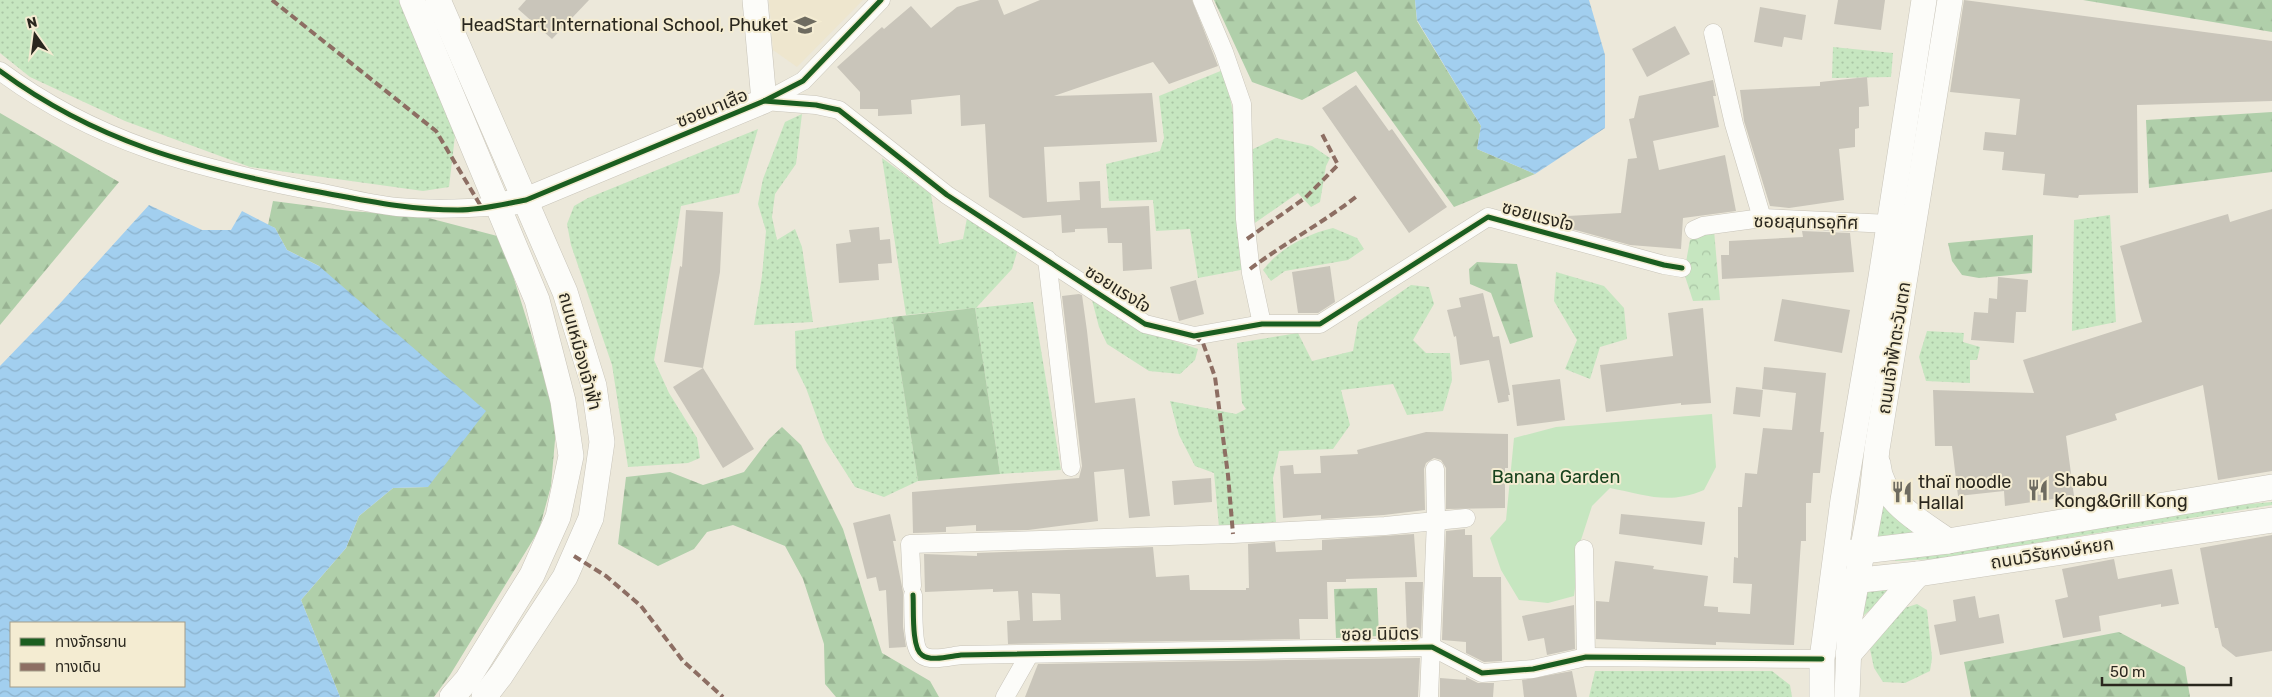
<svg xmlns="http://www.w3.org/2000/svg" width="2272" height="697" font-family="Rubik,'Noto Sans Thai',sans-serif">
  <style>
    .built { fill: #eee6ce }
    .grass { fill: url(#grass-dots) }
    .forest { fill: url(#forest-firs) }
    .park { fill: url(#park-crowns) }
    .garden { fill: #c6e6c0 }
    .water { fill: url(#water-waves); fill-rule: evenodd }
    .building { fill: #c9c5ba; fill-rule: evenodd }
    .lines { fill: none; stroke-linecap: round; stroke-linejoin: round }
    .street-casing { stroke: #c8c4b9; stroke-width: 19 }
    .secondary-casing { stroke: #c8c4b9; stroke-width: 26 }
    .street { stroke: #fcfcf9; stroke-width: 18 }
    .secondary { stroke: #fcfcf9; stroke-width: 25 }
    .quiet { stroke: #8d6e63; stroke-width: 4; stroke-dasharray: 8 4; stroke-linecap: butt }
    .cycleway-casing { stroke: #f4ecd2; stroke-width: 8 }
    .cycleway { stroke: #1b5e20; stroke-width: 5 }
    .labels { text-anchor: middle; stroke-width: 4; stroke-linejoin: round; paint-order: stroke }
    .poi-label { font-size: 18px; fill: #2a271e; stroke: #f4ecd2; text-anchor: start }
    .street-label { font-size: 18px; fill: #2a271e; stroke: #f4ecd2 }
    .park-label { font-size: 18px; fill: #17421d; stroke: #f4ecd2 }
  </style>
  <defs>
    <pattern id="grass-dots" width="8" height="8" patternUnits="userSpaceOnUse" patternTransform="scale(1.25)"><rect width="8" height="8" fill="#c6e6c0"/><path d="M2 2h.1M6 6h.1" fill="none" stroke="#aac5a5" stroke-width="1.8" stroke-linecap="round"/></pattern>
    <pattern id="forest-firs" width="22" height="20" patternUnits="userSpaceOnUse" patternTransform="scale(1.25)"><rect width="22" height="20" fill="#b0cfaa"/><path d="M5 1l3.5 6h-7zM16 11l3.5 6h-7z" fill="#98b292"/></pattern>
    <pattern id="park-crowns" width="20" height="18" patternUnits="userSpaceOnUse" patternTransform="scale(1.25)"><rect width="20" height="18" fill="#c6e6c0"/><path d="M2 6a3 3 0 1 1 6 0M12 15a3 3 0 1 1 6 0" fill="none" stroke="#aac5a5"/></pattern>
    <pattern id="water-waves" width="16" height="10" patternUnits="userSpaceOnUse" patternTransform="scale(1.25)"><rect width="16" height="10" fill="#a2cfef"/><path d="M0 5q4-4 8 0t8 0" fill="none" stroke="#8cb2cc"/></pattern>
  </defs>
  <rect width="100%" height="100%" fill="#ece8da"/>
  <path class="built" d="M769,0h94l-66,67 -24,-17z"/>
  <g class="grass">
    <path d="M0,0h404l52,127 -7,60 -26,4 -173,-24 -125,-46 -95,-44 -30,-24z"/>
    <path d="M1833,47l60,6 -2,24 -59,1z"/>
    <path d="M1223,70c19,64 18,133 23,199l-48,9 -8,-49 -34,2 -3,-31 -44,1 -3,-37 54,-13 4,-13 -5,-42z"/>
    <path d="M802,114l-6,50 -21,30 -3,23 5,23 18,-11 7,18 11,75 -59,3 8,-49 4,-45 -8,-27 5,-25 22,-57z"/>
    <path d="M758,129l-19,64 -58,13 -27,154 15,33 28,45 3,20 -12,5 -60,4 -16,-102 -41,-120 -4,-21 7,-18 14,-8z"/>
    <path d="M1276,138l36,8 18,12 -4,8 -6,36 -9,5 -13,-14 -46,32 -1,-75z"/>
    <path d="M882,158l49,36 8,50 24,-5 4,-21 51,31 -6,20 -36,39 57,-6 28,168 -61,4 -25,-166 -69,7z"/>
    <path d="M2110,215l6,107 -44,9 2,-111z"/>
    <path d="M1333,228l24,10 7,11 -16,11 -63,11 -14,10 -8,-11c17,-22 44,-36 70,-42z"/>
    <path d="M1556,272l48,14 20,22 3,31 -27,8 -10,32 -25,-10 12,-29 -23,-39z"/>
    <path d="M1411,285l18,2 5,17 -21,36 13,13h24l2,27 -9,31 -36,4 -14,-31 -52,6 9,35 -17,24 -54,2 -6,27 3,44 -57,5 -5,-54 -19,-7 -16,-31 -9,-34 66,13 10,-5 -4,-6 -5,-60 61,-10 14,28 41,-10 5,-29z"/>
    <path d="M1091,296l43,31 64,22 -3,11 -15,14 -31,-3 -42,-27 -8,-17z"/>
    <path d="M892,317l26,164 -34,16 -29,-10 -30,-47 -19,-52 -10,-20 -1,-37z"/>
    <path d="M1927,331l37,2 -1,9 17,5 -3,13h-7v23l-44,-2 -7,-24z"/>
    <path d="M1882,498l43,35 -49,11z"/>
    <path d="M2272,502v3l-337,54 -40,2v-4l297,-48z"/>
    <path d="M1869,572l37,6 -43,38z"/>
    <path d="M1917,604l10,6 5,48 -2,13 -25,12 -22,-1 -9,-14 -7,-33 31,-25z"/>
    <path d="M1595,671h177l18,14 2,12h-203z"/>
  </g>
  <g class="forest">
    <path d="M1214,0h201l2,21 64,105 -4,23 58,25 -81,33 -98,-136 -54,29 -50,-18z"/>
    <path d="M2083,0h189v32z"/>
    <path d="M2272,112v60l-123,16 -3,-68z"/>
    <path d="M0,113l119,69 -119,143z"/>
    <path d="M273,201l77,10 71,5 80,21 56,180 -6,69 -12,44 -89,145 -16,22h-94l-39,-97 45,-52 13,-32 34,-28 35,-1 -109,-221 -32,-16 -12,-22 -7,-3z"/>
    <path d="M2033,235l-1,38 -53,5 -17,-3 -10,-14 -4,-18z"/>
    <path d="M1477,262l40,2 16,73 -23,7 -19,-51 -21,-9 -1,-15z"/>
    <path d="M975,308l25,166 -82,7 -26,-164z"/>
    <path d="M782,427l19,18 42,84 39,124 48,28 9,16h-103l-11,-13 -1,-40 -21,-65 -18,-33 -52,-21 -26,7 -13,17 -36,17 -40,-22 8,-67 44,-5 33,13 41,-13 25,-33z"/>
    <path d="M1377,588l2,48 -43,2 -2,-49z"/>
    <path d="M2119,632l66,35 5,30h-219l-7,-35z"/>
  </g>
  <path class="park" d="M1714,230l6,70 -27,1 -9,-28 6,-33z"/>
  <path class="garden" d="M1712,414l4,53 -12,23c-36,15 -58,5 -94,-2l-18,18 -11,34 -7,56 -26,7 -29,-3 -18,-30 -11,-32 16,-18 8,-82 42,-11z"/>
  <g class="water">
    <path d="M1415,0h174l16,55v73l-70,46 -58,-25 4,-23 -64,-106z"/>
    <path d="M149,205l53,25h29l11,-19 33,17 12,22 32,16 167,145 -58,76 -35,1 -34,28 -13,32 -45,52 39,97h-340v-331l54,-56zM184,623v63h-173v-63z"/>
  </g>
  <g class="building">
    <path d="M526,0h63l-37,39 -34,-30z"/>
    <path d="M980,0h18l6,15 36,-15h152l26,66 -49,18 -16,-22 -99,34 98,-3 5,49 -113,5 3,55 33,-2 -1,-18 21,-1 1,27 48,-2 3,63 -29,2 -1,-28h-14l-1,-15 -32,1v3l-13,1 -1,-18 -38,3 -34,-21 -4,-73 -24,2 -1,-31 -49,5 1,14 -34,2v-7h-18v-17l-23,-25 45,-40 2,2 27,-23 20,22 26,-21z"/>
    <path d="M1838,0h47l-4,30 -47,-6z"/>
    <path d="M1964,0l308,41v60l-135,4 1,88 -59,2 -1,3 -35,-3 2,-21 -43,-4 2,-18 -21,-2 2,-18 31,3 4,-36 -70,-7z"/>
    <path d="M1760,7l46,8 -4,25 -18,-3 -2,10 -28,-5z"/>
    <path d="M1675,26l15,28 -43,23 -15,-28z"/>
    <path d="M1867,77l2,29 -10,1v21l-4,1v18l-16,2 5,51 -55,8 -19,-2 -26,-85 -4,-31 80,-4v-4z"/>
    <path d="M1713,80l3,16h-3l6,31 -66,14 6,29 66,-15 11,56 -53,7 -2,31 -51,-4 -98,-27 89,-5 7,-54 9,-1 -8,-39 5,-1 5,-22z"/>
    <path d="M1356,85l33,46 3,-2 55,78 -38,26 -87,-125z"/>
    <path d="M2272,209v262l-54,9 -15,-95 -88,29 2,6 -51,16 8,60 -69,10 -1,-15 -46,5 -6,-50h-17l-2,-56 101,3 -11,-33 119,-38 -22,-76 108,-32 2,8z"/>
    <path d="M686,210l37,2 -3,60 -17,96 -39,-6 16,-96 2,1z"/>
    <path d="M879,227l1,13 10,-1 2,24 -14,1 1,16 -40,3 -3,-39 15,-2 -2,-12z"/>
    <path d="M1802,231l48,2 4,39 -132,7 -1,-24h8v-14l74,-4z"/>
    <path d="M1330,266l5,36 -17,11h-20l-6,-41z"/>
    <path d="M1998,277l30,3 -2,32h-10l-2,31 -43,-3 3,-28 14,1 1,-15 8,1z"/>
    <path d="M1196,280l8,34 -25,7 -9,-34z"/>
    <path d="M1483,293l10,44 6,-1 11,59h-2l1,6 -11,2 -9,-43 -29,5 -4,-29 -2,1 -7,-27 14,-3 -2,-9z"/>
    <path d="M1079,294l3,1 5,36 8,72 40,-5 15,118 -21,2 -5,-49 -30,3 4,49 -70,9 -52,1v-6l-30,2v5l-33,1 -1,-41 167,-14 3,-12 -20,-170z"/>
    <path d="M1782,299l68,11 -8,43 -68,-12z"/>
    <path d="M1703,308l8,95 -30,2v-2l-75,9 -6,-47 73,-9 -5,-43z"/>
    <path d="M1764,367l62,6 -6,59h4l-4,41h-7l-2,30h-5v38h-5l-7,104 -78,-3v3l-120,-6v-38l13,1 6,-41 39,5 -1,3 55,7 -4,30 14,1v5l32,2 2,-30 -19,-1 1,-26 4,1v-51h4l3,-34 12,1 6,-46 29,2 4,-37 -34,-4z"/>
    <path d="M703,368l51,81 -31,19 -50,-81z"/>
    <path d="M1560,379l5,41 -48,6 -5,-41z"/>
    <path d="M1736,387l27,3 -3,27 -27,-3z"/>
    <path d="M1426,432l82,2v34h-3v40l-59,1v-41l-5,-8 -7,-2 -8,5 -2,6 1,41 -41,5 -63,4v-4l-38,3 -3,-52 13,-1 1,9 27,-1 -1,-17 38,-2 -1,-4z"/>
    <path d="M1211,478l1,24 -38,3 -2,-24z"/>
    <path d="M890,514l6,27h-3l10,51v35l3,20 -17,1 -3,-58 -7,1 -3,-14 -9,2 -14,-56z"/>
    <path d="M1621,514l84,8 -3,23 -83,-11z"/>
    <path d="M1465,529v6h7l1,42h28l1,84 -18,1 -18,-9v-11l-24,-2 4,-109z"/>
    <path d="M1414,534l3,43 -71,2v3h-19l1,37h-29l1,20 -292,5 -1,-23 13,-1 -2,-29 -25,1v-3l-68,3 -1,-38 53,2v-3l176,-6 3,30 33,-2 1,15h56v-2h3l-1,-44 27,-2 1,10 46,-2v-10zM1032,593l28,1 1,26 -28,1z"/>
    <path d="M2272,535v116l-36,6 -14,-11 -4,-18h-3l-15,-80z"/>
    <path d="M2114,559l4,20 54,-10 7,35 -18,3v-3l-62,12 2,15 -38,7 -8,-38 13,-3 -6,-28z"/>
    <path d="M1405,582h18l-2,55h-14z"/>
    <path d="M1975,596l4,22 20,-4 5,29 -64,12 -6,-30 22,-4 -3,-21z"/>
    <path d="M1574,605l1,44 -28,6 -3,-17 -16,3 -6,-25z"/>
    <path d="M1420,658l-2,39h-393l13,-33z"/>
    <path d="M1572,671l5,26h-53l-2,-17z"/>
    <path d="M1466,677l12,6h16l-1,14h-53v-19l26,2z"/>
  </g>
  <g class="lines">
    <g class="street-casing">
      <g id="street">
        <path d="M1202,0l22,52 18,52 3,115 6,54 11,51"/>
        <path d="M1713,33l21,91 28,94"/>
        <path d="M0,71c96,71 193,96 308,119 29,5 59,14 89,17 35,3 68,2 102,-1"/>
        <path d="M764,101l52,4 23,5 108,85 198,129 49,12 68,-12h58l168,-107 176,48 18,3"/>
        <path d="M766,101l37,-20 78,-81"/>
        <path d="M1694,230l9,-4 59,-8 128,6"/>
        <path d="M1047,259l24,208"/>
        <path d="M1584,549l2,108"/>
        <path d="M912,586l-2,-42 323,-10 152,-8 81,-8"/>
        <path d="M913,595c1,12 -2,53 9,60 9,7 29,1 39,0l471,-8 50,26 51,-4 53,-12 236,2"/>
        <path d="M1005,697l24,-42"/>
        <path d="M1429,697l7,-177 -1,-51"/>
      </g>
    </g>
    <g class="secondary-casing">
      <g id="secondary">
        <path d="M412,0l125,300 26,101 8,55 -13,61 -26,58 -65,105 -15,17"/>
        <path d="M438,0l127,292 29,94 8,56 -11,76 -26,59 -64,98 -17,22"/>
        <path d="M509,203l17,-3 238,-99 -9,-101"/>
        <path d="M1878,464c3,37 43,58 70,77"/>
        <path d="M1846,553l102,-12 324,-54"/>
        <path d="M1842,582l76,-8 354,-54"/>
        <path d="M1848,655l70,-81"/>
        <path d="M1822,697v-38l21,-159 38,-223 43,-277"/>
        <path d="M1847,697l3,-80 21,-113 6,-55 73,-449"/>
      </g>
    </g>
    <use href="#street" class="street"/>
    <use href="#secondary" class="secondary"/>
    <g class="quiet">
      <path d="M272,0l164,131 46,77"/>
      <path d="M1247,239l58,-41 33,-33 -17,-33"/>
      <path d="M1250,269c36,-27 73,-46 107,-73"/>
      <path d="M1194,336l9,7 12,34 13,98 5,59"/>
      <path d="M574,556l32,20 35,30 42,55 40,36"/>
    </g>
    <g class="cycleway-casing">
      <g id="cycleway">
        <path d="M0,71c96,71 193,96 308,119 50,9 99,20 150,20 23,0 46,-6 68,-10l238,-99 39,-20 78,-81"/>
        <path d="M764,101l52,4 23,5 108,85 198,129 49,12 68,-12h58l168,-107 176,48 18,3"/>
        <path d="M913,595c1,12 -2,53 9,60 9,7 29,1 39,0l471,-8 50,26 51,-4 53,-12 236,2"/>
      </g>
    </g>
    <use href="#cycleway" class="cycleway"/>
  </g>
  <defs>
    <g id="school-bare" transform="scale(1.725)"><path d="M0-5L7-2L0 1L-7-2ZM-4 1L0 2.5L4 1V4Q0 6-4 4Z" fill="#6e6b60" stroke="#f4ecd2" stroke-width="2.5" paint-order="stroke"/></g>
    <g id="restaurant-bare" transform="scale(1.725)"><path d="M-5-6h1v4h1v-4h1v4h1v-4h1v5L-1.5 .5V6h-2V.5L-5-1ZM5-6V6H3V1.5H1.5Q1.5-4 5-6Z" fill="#6e6b60" stroke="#f4ecd2" stroke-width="2.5" paint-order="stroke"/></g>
  </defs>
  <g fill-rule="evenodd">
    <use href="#school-bare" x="805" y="25"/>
    <use href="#restaurant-bare" x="2038" y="490"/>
    <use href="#restaurant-bare" x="1902" y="492"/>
  </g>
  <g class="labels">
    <g class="poi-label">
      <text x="788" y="31" text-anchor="end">HeadStart International School, Phuket</text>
      <text x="2054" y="486">Shabu<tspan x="2054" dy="21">Kong&amp;Grill Kong</tspan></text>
      <text x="1918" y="488">thaï noodle<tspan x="1918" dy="21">Hallal</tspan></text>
    </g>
    <g class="street-label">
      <text transform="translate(712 108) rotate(-22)" y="6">ซอยนาเสือ</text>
      <text transform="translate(1538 216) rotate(15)" y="6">ซอยแรงใจ</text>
      <text transform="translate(1806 222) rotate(1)" y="6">ซอยสุนทรอุทิศ</text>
      <text transform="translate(1118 289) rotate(32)" y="6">ซอยแรงใจ</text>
      <text transform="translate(1894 348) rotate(-81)" y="6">ถนนเจ้าฟ้าตะวันตก</text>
      <text transform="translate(580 351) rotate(75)" y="6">ถนนเหมืองเจ้าฟ้า</text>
      <text transform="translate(2052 553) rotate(-9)" y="6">ถนนวิรัชหงษ์หยก</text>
      <text transform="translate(1380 634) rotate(-1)" y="6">ซอย นิมิตร</text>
    </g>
    <g class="park-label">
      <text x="1556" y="483">Banana Garden</text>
    </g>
  </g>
  <rect x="10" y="622" width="175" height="65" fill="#f4ecd2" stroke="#a39d8a"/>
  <rect x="20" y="638" width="25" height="8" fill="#1b5e20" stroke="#a39d8a"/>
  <text x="55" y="647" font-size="15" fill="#2a271e">ทางจักรยาน</text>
  <rect x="20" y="663" width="25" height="8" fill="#8d6e63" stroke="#a39d8a"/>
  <text x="55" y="672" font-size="15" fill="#2a271e">ทางเดิน</text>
  <g transform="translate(35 35) rotate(346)" stroke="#f4ecd2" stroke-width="4" paint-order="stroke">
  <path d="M0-4L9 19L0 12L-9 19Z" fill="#2a271e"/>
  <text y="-8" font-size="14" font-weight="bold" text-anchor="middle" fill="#2a271e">N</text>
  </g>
  <path d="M2102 677v8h129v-8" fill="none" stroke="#2a271e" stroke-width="2.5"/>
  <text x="2110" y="677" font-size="15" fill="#2a271e" stroke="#f4ecd2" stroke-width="4" paint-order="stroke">50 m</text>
</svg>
